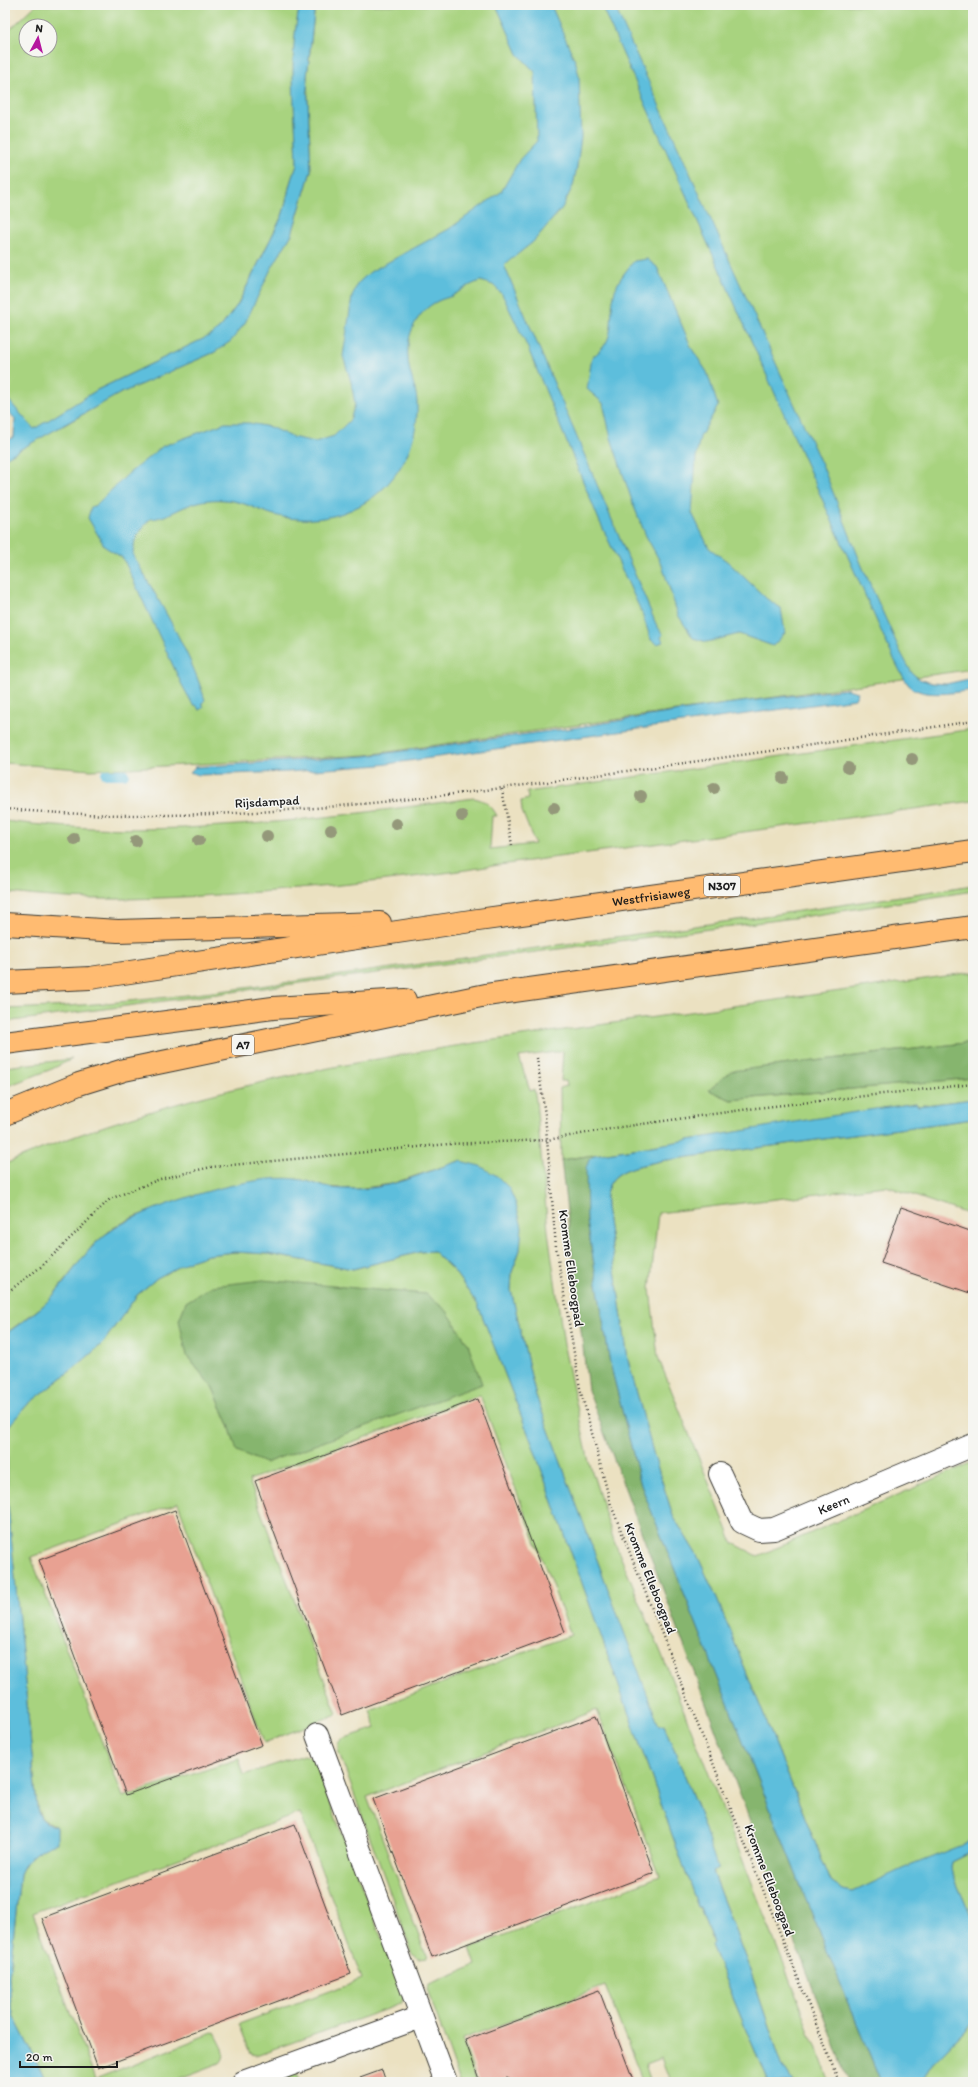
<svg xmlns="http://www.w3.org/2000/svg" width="978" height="2087" font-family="Itim,sans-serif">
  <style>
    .green { fill: #a8d37f; stroke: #62784e; fill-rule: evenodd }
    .forest { fill: #86b56e; stroke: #516845 }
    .water { fill: #5dbedc; stroke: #3c6d7c }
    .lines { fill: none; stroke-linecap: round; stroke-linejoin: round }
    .stream { stroke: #5dbedc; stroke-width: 10 }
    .building { fill: #e8a192 }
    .minor-casing { stroke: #3b3a35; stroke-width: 24 }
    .highway-casing { stroke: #3b3a35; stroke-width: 24 }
    .path { stroke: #3b3a35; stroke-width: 2.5; stroke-dasharray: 1 3; stroke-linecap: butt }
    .minor { stroke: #fff; stroke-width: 22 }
    .highway { stroke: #ffbb71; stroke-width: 22 }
    .tree { fill: #94987a }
    .labels { text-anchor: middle; stroke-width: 3; stroke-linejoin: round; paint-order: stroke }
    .shield { fill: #f6f6f2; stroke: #5d5d5c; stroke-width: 1 }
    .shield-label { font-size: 12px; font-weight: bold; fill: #1c1c1c }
    .street-label { font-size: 13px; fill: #1c1c1c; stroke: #f6f6f2 }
  </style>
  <rect width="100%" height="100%" fill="#f6f6f2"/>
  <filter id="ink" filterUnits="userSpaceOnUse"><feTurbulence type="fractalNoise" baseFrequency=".025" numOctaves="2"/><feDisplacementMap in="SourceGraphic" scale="8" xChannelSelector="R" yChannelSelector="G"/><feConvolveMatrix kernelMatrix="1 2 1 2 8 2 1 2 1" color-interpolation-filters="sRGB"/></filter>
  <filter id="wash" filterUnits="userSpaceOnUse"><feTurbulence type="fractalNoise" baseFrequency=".012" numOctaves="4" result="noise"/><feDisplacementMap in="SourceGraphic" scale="16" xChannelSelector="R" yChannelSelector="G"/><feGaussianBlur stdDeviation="0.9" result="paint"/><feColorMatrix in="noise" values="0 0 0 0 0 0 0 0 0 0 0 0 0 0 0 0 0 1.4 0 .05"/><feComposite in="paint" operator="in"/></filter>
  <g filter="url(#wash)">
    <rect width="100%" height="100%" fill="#ebe1c1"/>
    <g class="green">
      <path d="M36,5h264c-12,54 -4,107 -3,161 -9,15 -9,34 -15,50l-44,88 -17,23 -9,8 -115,55 -34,36 56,-33 96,-41 77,-118 19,-63 -4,-94 8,-72h658v664l-607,86 -275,15 -86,-7v-305l28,-16 -28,-44v-364zM26,26h24v24h-24z"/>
      <path d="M973,729v72l-474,64c-89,14 -178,23 -268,29 -74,5 -152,9 -226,-2v-71c156,20 314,-2 469,-23 11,2 18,8 23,18h-5l-2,33 45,-5 -13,-33 -1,-10 7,-2 -1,-7z"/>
      <path d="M973,885v6l-157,24 -811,107v-13c137,-4 274,-26 409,-44 187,-26 373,-51 559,-80z"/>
      <path d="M973,972v70l-208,25 -56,23 22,10 242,-22v21l-55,7 -2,-3 -257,42 -98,15 -1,-72 7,-2 -1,-5h-5l2,-30 -44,6 11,34 4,-2 2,12 12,130 17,121 24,110 25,79 48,114 168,427h-37l-11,-17 -32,-95 -38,-99 5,-2 -20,-62 -33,-82 -5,2 -124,-334 -24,-103 1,-18 8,-22 -60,-89 -69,23 -35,5 -29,-2 -30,-8 -125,24 -38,14 -21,11 -20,17 -46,58 -42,31v-170c179,-77 368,-107 559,-134 137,-20 273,-38 409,-58z"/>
      <path d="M72,1059l-20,10 -47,18v-20z"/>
      <path d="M973,1119v97l-87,-30 -228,27 -8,76 8,68 75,186 25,13 215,-94v379l-120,51 -11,-2 -11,-8 -114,-283 -19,-42 -25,-41 -19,-60 -26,-96 -22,-153c0,-5 -1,-12 1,-16 5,-23 34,-25 53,-30z"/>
      <path d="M433,1251l21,20 24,34 55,141 165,461h2l13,37 -2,1 57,137h-104v-2l5,-2 -8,-20 -16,6 6,18h-8l-38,-96 -143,53 15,43h-17l-33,-93 2,-5 47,-19 -6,-17 190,-72 -63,-166 -230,87 60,161 -9,1 -5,-4 -75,-205v-7l4,-4 34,-11 -6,-18 201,-75 -91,-240 -231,85 88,234 -73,29 -86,-240 -147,54 92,240 116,-38 5,16 60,-20 9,3 91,239 -3,7 -144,51 -6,-1 -12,-30 123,-45 -62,-166 -267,100 62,166 120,-47c5,10 14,22 5,31l-50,19h-123l-33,-65 -3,-13 -2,-26 11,-104c7,-17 19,-26 36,-31l1,-16 -15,-8 -5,-11 -30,-314v-66l20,-23 51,-40 25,-22 34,-48 20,-17 30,-16 21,-7 27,-3 33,2 85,15 67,-17zM187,1356l295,28 -245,67 -8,-26 -16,-37z"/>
      <path d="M5,1706l6,93 -1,25 -5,34z"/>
      <path d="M973,1851v70l-23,-53 1,-6z"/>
      <path d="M973,2022v60h-52l13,-20z"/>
      <path d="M296,2072l3,10h-18z"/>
    </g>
    <g class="forest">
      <path d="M973,1042v36l-242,22 -22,-10 22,-19z"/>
      <path d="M594,1155l-5,5 -2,61 23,142 31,122 169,424 71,173h-33l-260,-692 -27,-230z"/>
      <path d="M263,1280l163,14 21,17 21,33 14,40 -217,79 -28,-12 -8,-26 -16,-37 -26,-32 -8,-36 7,-18 26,-16z"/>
    </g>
    <g class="water">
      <path d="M300,5h15l-8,72 4,94 -19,63 -21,35 -26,54 -14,18 -16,11 -96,42 -114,64v-16l9,-5 1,-18 -10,-11v-12l29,33 63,-39 114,-55 10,-8 17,-23 44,-88c6,-16 6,-35 15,-50 -1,-54 -10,-107 3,-161z"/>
      <path d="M496,5h55l25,58 3,13 2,61 -4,30 -4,19 -11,22 -29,34 -29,23 152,359 7,11 -2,2 2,5 -6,2 -6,-4 -9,-27 -43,-93 -72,-174 -25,-52 -9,-9 -12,-4c-11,3 -19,9 -29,15 -5,2 -10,3 -14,5 -21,10 -32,34 -30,56 0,15 8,29 9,44 3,50 -27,96 -74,112 -22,8 -47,8 -69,2 -17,-5 -31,-14 -49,-15 -10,-1 -23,0 -33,4 -15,5 -25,14 -42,15 -10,11 -17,20 -17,36 26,47 56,93 72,145l-3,3 2,4 -5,3 -3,-5h-3l-11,-20 -59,-127 -18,-11 -17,-29 3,-11 5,-2 32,-31 35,-28 62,-23h24l21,4 22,10 23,5 19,-6 16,-16 5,-16 -4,-22 -8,-26 9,-59 5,-13 13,-12 79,-43 52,-37 19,-33 17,-18 -2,-69 -17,-18z"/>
      <path d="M601,5h13l211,467 37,94 39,87 11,20 7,6 13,4 14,1 27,-6v12c-17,2 -54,10 -66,-7 -6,-9 -11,-20 -16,-30z"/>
      <path d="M647,259l10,8 35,82 15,23 11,34 -18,31 -4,20 -4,56 17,35 19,14 39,37 14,9 4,25 -12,13 -34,-12 -32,8 -14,-4 -15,-23 -16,-50 -16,-29 -13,-32 -22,-66 -8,-35 -16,-14 5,-32c26,-17 16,-37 22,-62 2,-13 12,-24 20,-34z"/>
      <path d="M847,689l11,3 -3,7 -475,66 -92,7 -90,3 -8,-3 5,-5 170,-11 208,-28 152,-24z"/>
      <path d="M973,1099v20l-313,42c-19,5 -48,7 -53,30 -2,4 -1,11 -1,16l22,153 26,96 19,60 25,41 19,42 114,283 11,8 11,2 49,-23 71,-28v10l-22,11 -1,6 23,53v101l-39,40 -13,20h-40l-71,-173 -169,-424 -31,-122 -23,-142 -1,-53 3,-8 5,-5c108,-16 215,-37 322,-52l2,3z"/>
      <path d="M460,1161l20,5 17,10 12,12 7,16 6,23 -2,23 -8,22 -1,18 24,103 124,333 5,-1 33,82 21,62 -6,3 38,98 32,95 11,17h-25l-57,-137 2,-2 -13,-36h-2l-165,-461 -55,-141 -24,-34 -21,-20 -13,1 -67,17 -85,-15 -33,-2 -27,3 -21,7 -30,16 -20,17 -34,48 -25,22 -51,40 -20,23v66l30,314c2,11 9,16 20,19v16c-18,5 -30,14 -37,31l-11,104 2,26 3,13 33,65h-42v-224l5,-34 1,-25 -6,-93v-372c11,-7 34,-24 43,-33 23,-23 38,-56 67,-73 36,-23 139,-55 181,-49 10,1 20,5 29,8 9,2 21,2 31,2 36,0 70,-18 104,-28z"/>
    </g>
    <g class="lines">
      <path class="stream" d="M106,774h18"/>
    </g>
    <g id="blocks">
      <g class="building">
        <path d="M901,1207l72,25v62l-92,-31z"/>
        <path d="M478,1399l87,233 -223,83 -87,-234z"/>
        <path d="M175,1510l87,235 -136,50 -87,-235z"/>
        <path d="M596,1716l58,157 -222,84 -59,-158z"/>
        <path d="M295,1824l56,150 -253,94 -56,-150z"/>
        <path d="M599,1990l35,92h-119l-8,-4 -12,4h-15l-15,-42z"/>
        <path d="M382,2070l4,12h-37z"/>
      </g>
    </g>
  </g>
  <g filter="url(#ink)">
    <use href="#blocks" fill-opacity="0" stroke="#3b3a35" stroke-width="1"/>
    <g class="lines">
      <g class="minor-casing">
        <g id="minor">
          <path id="s1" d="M720,1474l22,48 17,8 15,-1 199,-84"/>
          <path d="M317,1735l129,347"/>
          <path d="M243,2082l178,-65"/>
        </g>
      </g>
      <g class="highway-casing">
        <g id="highway">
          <path d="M5,924l113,7 262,-8"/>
          <path id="s2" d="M5,982l85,-4 381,-57 502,-70"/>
          <path d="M5,1043l268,-35 132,-8"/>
          <path d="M5,1114l74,-30 45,-14 362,-75 487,-68"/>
        </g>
      </g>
      <g class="path">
        <path d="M502,789l10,56"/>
        <path d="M5,809c200,18 401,-7 600,-35 123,-17 245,-34 368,-53"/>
        <path d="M537,1058l8,57 11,132 24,141 31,117 228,577"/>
        <path d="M5,1294l37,-28 68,-67 50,-20 51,-12 238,-23 98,-4 74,-13 135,-19 217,-24"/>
      </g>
      <use href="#minor" class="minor"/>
      <use href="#highway" class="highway"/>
    </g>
    <g class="tree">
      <circle cx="912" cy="759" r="6"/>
      <circle cx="848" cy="768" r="6"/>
      <circle cx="783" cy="778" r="6"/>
      <circle cx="714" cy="788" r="6"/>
      <circle cx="641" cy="796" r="6"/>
      <circle cx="554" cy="808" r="6"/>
      <circle cx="462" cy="816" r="6"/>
      <circle cx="396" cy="824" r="6"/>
      <circle cx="331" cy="830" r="6"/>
      <circle cx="267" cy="836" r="6"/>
      <circle cx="74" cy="839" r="6"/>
      <circle cx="199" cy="840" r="6"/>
      <circle cx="136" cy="841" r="6"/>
    </g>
  </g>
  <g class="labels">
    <g class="shield">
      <rect x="704" y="876" width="36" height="20" rx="3"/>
      <rect x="232" y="1035" width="22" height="20" rx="3"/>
    </g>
    <g class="shield-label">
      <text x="722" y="890">N307</text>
      <text x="243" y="1049">A7</text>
    </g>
    <g class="street-label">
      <text transform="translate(267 801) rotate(-3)" y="5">Rijsdampad</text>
      <text dy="5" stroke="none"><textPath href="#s2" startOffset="652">Westfrisiaweg</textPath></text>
      <text transform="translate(572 1268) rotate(82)" y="5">Kromme Elleboogpad</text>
      <text dy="5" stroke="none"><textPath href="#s1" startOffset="151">Keern</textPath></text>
      <text transform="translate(651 1578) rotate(68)" y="5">Kromme Elleboogpad</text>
      <text transform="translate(770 1880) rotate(69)" y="5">Kromme Elleboogpad</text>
    </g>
  </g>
  <rect width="978" height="2087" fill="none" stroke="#f6f6f2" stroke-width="20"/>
  <g transform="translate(38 38) rotate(7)"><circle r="19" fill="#f6f6f2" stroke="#9f9f9c"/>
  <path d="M0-3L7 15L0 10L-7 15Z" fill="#b5179e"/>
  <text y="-6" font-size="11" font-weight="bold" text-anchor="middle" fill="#1c1c1c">N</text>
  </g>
  <path d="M20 2061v6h97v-6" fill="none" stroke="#1c1c1c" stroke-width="2"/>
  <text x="26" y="2061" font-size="12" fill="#1c1c1c" stroke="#f6f6f2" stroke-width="3" paint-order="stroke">20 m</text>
</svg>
